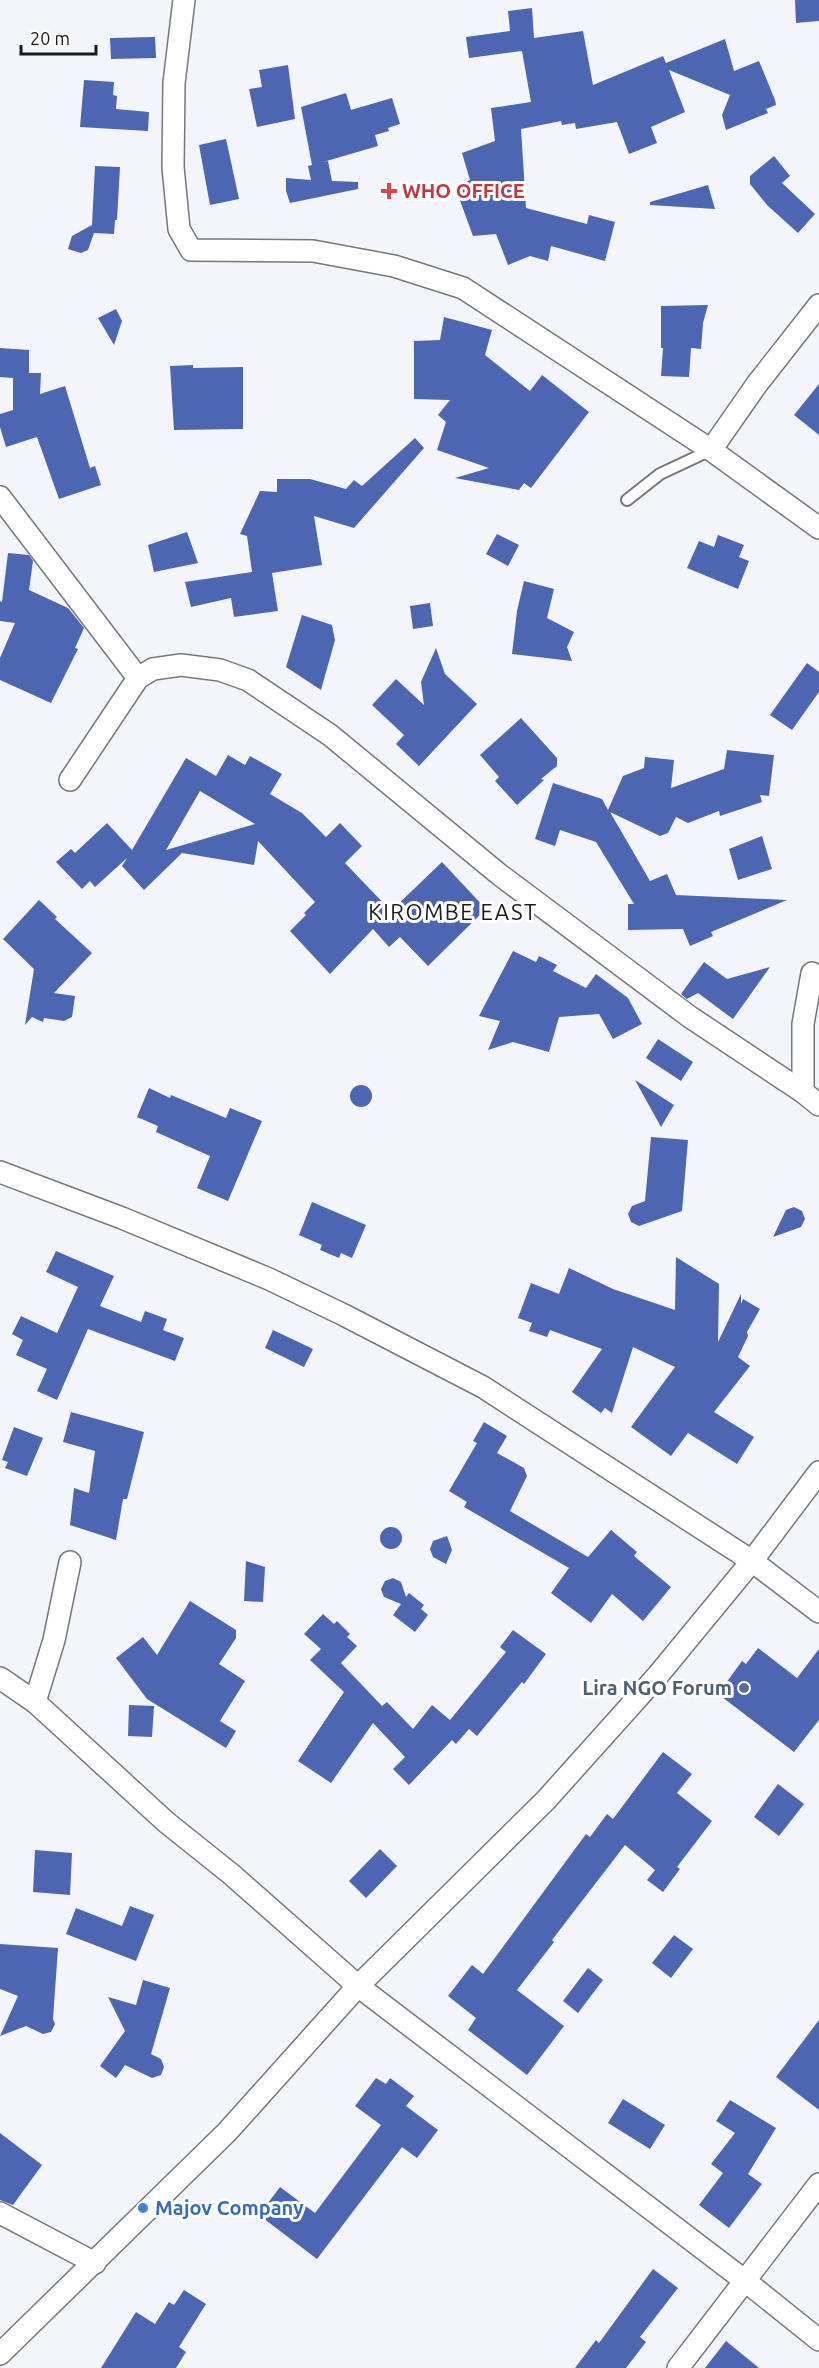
<svg xmlns="http://www.w3.org/2000/svg" width="819" height="2368" font-family="Ubuntu,sans-serif">
  <style>
    .building { fill: #4c66b1; fill-rule: evenodd }
    .lines { fill: none; stroke-linecap: round; stroke-linejoin: round }
    .service-casing { stroke: #75777b; stroke-width: 14 }
    .minor-casing { stroke: #75777b; stroke-width: 24 }
    .service { stroke: #fff; stroke-width: 10 }
    .minor { stroke: #fff; stroke-width: 21 }
    .health-dot { fill: #e0444e; stroke: #fff; stroke-width: 2 }
    .service-dot { fill: #5c6f8a; stroke: #fff; stroke-width: 2 }
    .shop-dot { fill: #3f7fe0; stroke: #fff; stroke-width: 2 }
    .labels { text-anchor: middle; stroke-width: 6; stroke-linejoin: round; paint-order: stroke }
    .health-label { font-size: 20px; font-weight: bold; fill: #be3a42; stroke: #fff; text-anchor: start }
    .service-label { font-size: 20px; font-weight: bold; fill: #4e5e75; stroke: #fff; text-anchor: end }
    .shop-label { font-size: 20px; font-weight: bold; fill: #366cbe; stroke: #fff; text-anchor: start }
    .quarter-label { font-size: 22px; letter-spacing: 1.5px; fill: #1a1a1c; stroke: #fff }
  </style>
  <rect width="100%" height="100%" fill="#f3f5fa"/>
  <g class="building">
    <path d="M795,0h24v21l-23,2z"/>
    <path d="M532,8l2,30 49,-7 10,54 70,-29 3,7 59,-24 9,32 25,-10 16,39 1,5 -10,4 2,4 -42,17 -4,-15 8,-20 -61,-25 16,42 -34,15 6,16 -28,11 -12,-32 -41,7 -1,-6 -13,2 -1,-4 -40,8 5,79 61,16 2,-9 26,7 -10,39 -54,-15 -3,15 -18,-5 -22,9 -12,-31 -23,2 -18,-49 15,-7 -8,-27 33,-12 -4,-33 40,-6 -9,-51 -53,7 -3,-21 44,-6 -2,-20z"/>
    <path d="M155,37l1,21 -45,1 -1,-21z"/>
    <path d="M288,65l7,54 -38,8 -8,-38 13,-2 -3,-17z"/>
    <path d="M84,80l30,2 -1,13 4,1 -1,13 33,3 -1,19 -68,-4z"/>
    <path d="M346,93l5,17 41,-12 8,26 -12,4 1,3 -14,4 3,11 -55,16 5,-1 4,20 26,1v7l-68,14 -4,-12v-13l25,2 -3,-14 4,-1 -11,-58z"/>
    <path d="M226,139l13,60 -29,6 -11,-60z"/>
    <path d="M774,156l16,20 -8,7 33,31 -17,19 -31,-28 -17,-21v-8z"/>
    <path d="M95,166l25,1 -3,53h-2l-1,14 -20,-1 -6,17 -7,3 -13,-4 4,-13 20,-11z"/>
    <path d="M708,185l7,24 -65,-4v-3z"/>
    <path d="M708,305l-5,18 -2,26 -10,-1 -2,29 -28,-1 2,-28h-2v-42z"/>
    <path d="M116,309l6,12 -8,24 -16,-27z"/>
    <path d="M444,317l48,13 -7,25 45,36 12,-16 47,37 -58,76 -7,-5 -5,7 -64,-12 34,-10 -52,-18 9,-28 -8,-7 12,-15 -36,-1v-58l26,-1z"/>
    <path d="M0,348l29,2v23h12l-1,21 25,-8 25,82 5,-2 6,19 -42,14 -22,-62 -31,10 -6,-20v-13l13,-4v-32l-13,-1z"/>
    <path d="M193,365v3l50,-1v62l-69,1 -4,-64z"/>
    <path d="M819,384v51l-25,-20z"/>
    <path d="M415,438l9,10 -70,80 -40,-12 8,49 -50,8 6,38 -44,6 -3,-19 -40,9 -6,-25 67,-10 -5,-36 -7,-2 20,-43 17,1v-13h33l36,10 8,-9 8,6z"/>
    <path d="M187,532l11,31 -44,9 -6,-27z"/>
    <path d="M497,534l22,11 -11,21 -22,-12z"/>
    <path d="M718,535l26,10 -5,12 10,4 -11,28 -51,-21 12,-27 15,6z"/>
    <path d="M8,553l21,2 4,6 -4,29 39,18 16,20 -9,20 3,1 -27,54 -51,-23v-22l15,-35 -15,-2v-20l2,1z"/>
    <path d="M524,581l30,8 -7,29 27,14 -7,15 5,14 -60,-7 5,-43z"/>
    <path d="M430,603l3,23 -20,3 -3,-23z"/>
    <path d="M302,615l30,10 3,15 -14,50 -35,-23z"/>
    <path d="M436,648l9,26 32,30 -58,62 -23,-22 8,-9 -32,-30 24,-26 28,26 -3,-23z"/>
    <path d="M807,663l12,9v20l-27,38 -22,-15z"/>
    <path d="M521,718l36,40v8l-16,13 3,1 -27,25 -22,-24 4,-4 -19,-22z"/>
    <path d="M727,750l47,5 -5,41 -9,-1 2,7 -42,14 -1,-5 -31,12 -12,-6 -8,16 -8,3 -50,-24 40,69 17,-7 9,21 111,5 -76,32 2,4 -23,10 -7,-17 -55,1v-26h6l-38,-62 -36,-12 -5,16 -20,-7 18,-56 49,16 6,11 15,-34 21,-8 1,-11 29,3 -3,28 53,-19z"/>
    <path d="M228,755l17,10 5,-9 32,18 -12,20 32,19 24,24 14,-14 22,23 -17,17 46,48 51,-49 44,47 -58,57 -28,-29 -11,10 -16,-18 -43,45 -40,-43 16,-16 -2,-2 11,-11 -57,-61 -4,24 -72,-12 -38,37 -22,-24 5,-8 -32,29 -5,-6 -8,8 -26,-27 15,-13 4,4 32,-30 25,27 54,-92 30,18zM200,791l55,33 -89,26z"/>
    <path d="M762,836l10,33 -34,11 -9,-31z"/>
    <path d="M39,900l18,17 -2,2 37,34 -38,40 21,3 -3,21 -8,4 -20,-3 -1,4 -11,-5 -7,8 9,-56 -31,-30z"/>
    <path d="M513,951l23,11 3,-6 18,9 -4,6 33,17 10,-14 32,24 14,26 -29,15 -14,-25 -40,3 -10,35 -36,-10 -25,8 12,-29 -21,-5z"/>
    <path d="M704,962l23,17 43,-12 -37,52 -35,-26 -11,6 -6,-5z"/>
    <path d="M658,1039l35,23 -12,19 -35,-23z"/>
    <path d="M635,1080l39,25 -13,22z"/>
    <circle cx="361" cy="1096" r="11"/>
    <path d="M149,1088l21,10 1,-3 55,23 4,-10 32,13 -34,80 -31,-13 13,-32 -54,-24 2,-6 -21,-9z"/>
    <path d="M651,1137l37,3 -6,71 -43,15 -8,-4 -3,-8 4,-8 13,-5z"/>
    <path d="M312,1202l54,23 -14,33 -11,-5 -2,5 -19,-8 2,-5 -23,-10z"/>
    <path d="M794,1207l8,4 3,8 -4,8 -28,10 13,-27z"/>
    <path d="M56,1251l58,25 -14,30 41,16 4,-11 22,8 -4,11 21,8 -9,23 -87,-32 -31,71 -20,-9 10,-22 -31,-14 7,-15 -11,-6 9,-18 36,17 21,-46 -32,-15z"/>
    <path d="M676,1257l43,27 -1,58 23,-48v10l2,-5 17,10 -13,23 1,4 -10,21 12,9 -36,46 40,25 -17,27 -49,-31 -17,23 -40,-29 44,-60 -42,-20 -21,66 -7,-5 -4,5 -29,-21 30,-43 -52,-19 -3,7 -18,-6 3,-8 -14,-5 13,-35 28,11 10,-26 44,21 62,21z"/>
    <path d="M273,1330l40,19 -9,18 -39,-19z"/>
    <path d="M71,1412l73,20 -17,67h-4l-7,41 -46,-15 4,-37 15,5 6,-42 -32,-9z"/>
    <path d="M484,1422l23,14 -10,17 27,15 3,8 -17,35 78,46 23,-27 26,22 -3,4 37,31 -28,34 -31,-27 -21,29 -40,-30 18,-25 -105,-61 3,-5 -18,-11 28,-48 -4,-2z"/>
    <path d="M14,1427l29,11 -16,38 -22,-8 3,-6 -6,-2z"/>
    <circle cx="391" cy="1538" r="11"/>
    <path d="M447,1536l5,14 -6,14 -13,-7 -3,-8 3,-8z"/>
    <path d="M246,1561l19,6 -2,35 -19,-1z"/>
    <path d="M393,1578l8,4 5,15 3,-4 15,12 -3,4 7,6 -13,17 -22,-17 8,-11 -17,-7 -3,-8 4,-8z"/>
    <path d="M190,1601l46,29v8l-17,26 26,17 -25,40 16,10 -10,17 -79,-49 -31,-41 27,-21 14,18z"/>
    <path d="M323,1614l11,10 3,-3 13,13 -3,3 10,9 -16,17 41,43 5,-4 26,27 19,-24 18,15 56,-68 -6,-5 13,-17 33,24 -22,30 -2,-2 -45,54 -8,-7 -13,15 -4,-4 -43,45 -16,-16 12,-12 -32,-34 -42,60 -33,-22 46,-69 -34,-32 11,-11 -17,-15z"/>
    <path d="M758,1648l39,30 22,-29v71l-25,32 -76,-58 24,-33 4,3z"/>
    <path d="M129,1705l25,1 -2,31 -24,-1z"/>
    <path d="M663,1752l29,22 -15,19 35,28 -35,46 3,2 -17,23 -16,-12 8,-10 -30,-25 -73,95 2,2 -37,48 47,36 -37,49 -59,-45 8,-12 -28,-22 24,-31 11,9 103,-140 4,3 17,-23 6,5z"/>
    <path d="M778,1784l26,20 -25,32 -25,-19z"/>
    <path d="M380,1849l17,17 -31,32 -17,-17z"/>
    <path d="M35,1850l37,3 -2,42 -37,-3z"/>
    <path d="M130,1906l24,9 -18,46 -70,-27 10,-26 46,18z"/>
    <path d="M674,1935l19,14 -22,29 -19,-15z"/>
    <path d="M0,1944l58,4 -5,71 2,5 -4,8 -8,2 -17,-8 -26,10 18,-40 -18,-7z"/>
    <path d="M588,1968l15,12 -25,33 -15,-12z"/>
    <path d="M143,1980l27,8 -19,66 10,5 3,8 -3,8 -9,3 -27,-13 -9,13 -16,-12 25,-35 -17,-34 28,8z"/>
    <path d="M819,2020v90l-43,-33z"/>
    <path d="M376,2078l10,6 4,-6 24,18 -8,10 32,24 -21,28 -15,-11 -85,112 -58,-44 21,-28 35,26 66,-88 -26,-19z"/>
    <path d="M623,2099l42,26 -15,24 -42,-26z"/>
    <path d="M730,2100l46,28 -28,46 14,10 -33,44 -30,-23 24,-32 -12,-9 24,-31 -19,-12z"/>
    <path d="M0,2133l42,32 -29,40 -13,-5z"/>
    <path d="M653,2269l25,19 -38,49 6,5 -20,26h-51l21,-28 3,3z"/>
    <path d="M184,2290l22,14 -27,43 7,5 -10,16h-75l35,-56 19,12 14,-22 5,3z"/>
    <path d="M726,2341l33,27h-54z"/>
  </g>
  <g class="lines">
    <g class="service-casing">
      <path id="service" d="M627,500l33,-26 51,-24"/>
    </g>
    <g class="minor-casing">
      <g id="minor">
        <path d="M184,0l-10,83 -1,84 6,62 12,21 122,1 81,15 69,22 248,162 46,-66 62,-79"/>
        <path d="M711,450l108,78"/>
        <path d="M0,497l138,181"/>
        <path d="M70,780l68,-102 15,-9 28,-4 39,5 28,10 82,55 170,140 190,142 113,75 16,13"/>
        <path d="M803,1092v-68l9,-51"/>
        <path d="M0,1172l122,46 147,61 75,36 139,72 269,174 67,51"/>
        <path d="M0,1678l35,24 131,120 65,52 127,112 386,294 75,60"/>
        <path d="M35,1702l19,-62 16,-78"/>
        <path d="M0,2213l95,50"/>
        <path d="M0,2354l227,-222 131,-146 188,-186 113,-126 93,-113 67,-89"/>
        <path d="M678,2368l141,-184"/>
      </g>
    </g>
    <use href="#service" class="service"/>
    <use href="#minor" class="minor"/>
  </g>
  <path class="health-dot" d="M386 182h6v6h6v6h-6v6h-6v-6h-6v-6h6z"/>
  <circle class="service-dot" cx="744" cy="1688" r="6"/>
  <circle class="shop-dot" cx="143" cy="2208" r="6"/>
  <g class="labels">
    <g class="health-label">
      <text x="402" y="198">WHO OFFICE</text>
    </g>
    <g class="service-label">
      <text x="732" y="1695">Lira NGO Forum</text>
    </g>
    <g class="shop-label">
      <text x="155" y="2215">Majov Company</text>
    </g>
    <g class="quarter-label">
      <text x="453" y="920">KIROMBE EAST</text>
    </g>
  </g>
  <path d="M21 45v9h75v-9" fill="none" stroke="#1a1a1c" stroke-width="3"/>
  <text x="30" y="45" font-size="18" fill="#1a1a1c" stroke="#ffffff" stroke-width="4.5" paint-order="stroke">20 m</text>
</svg>
